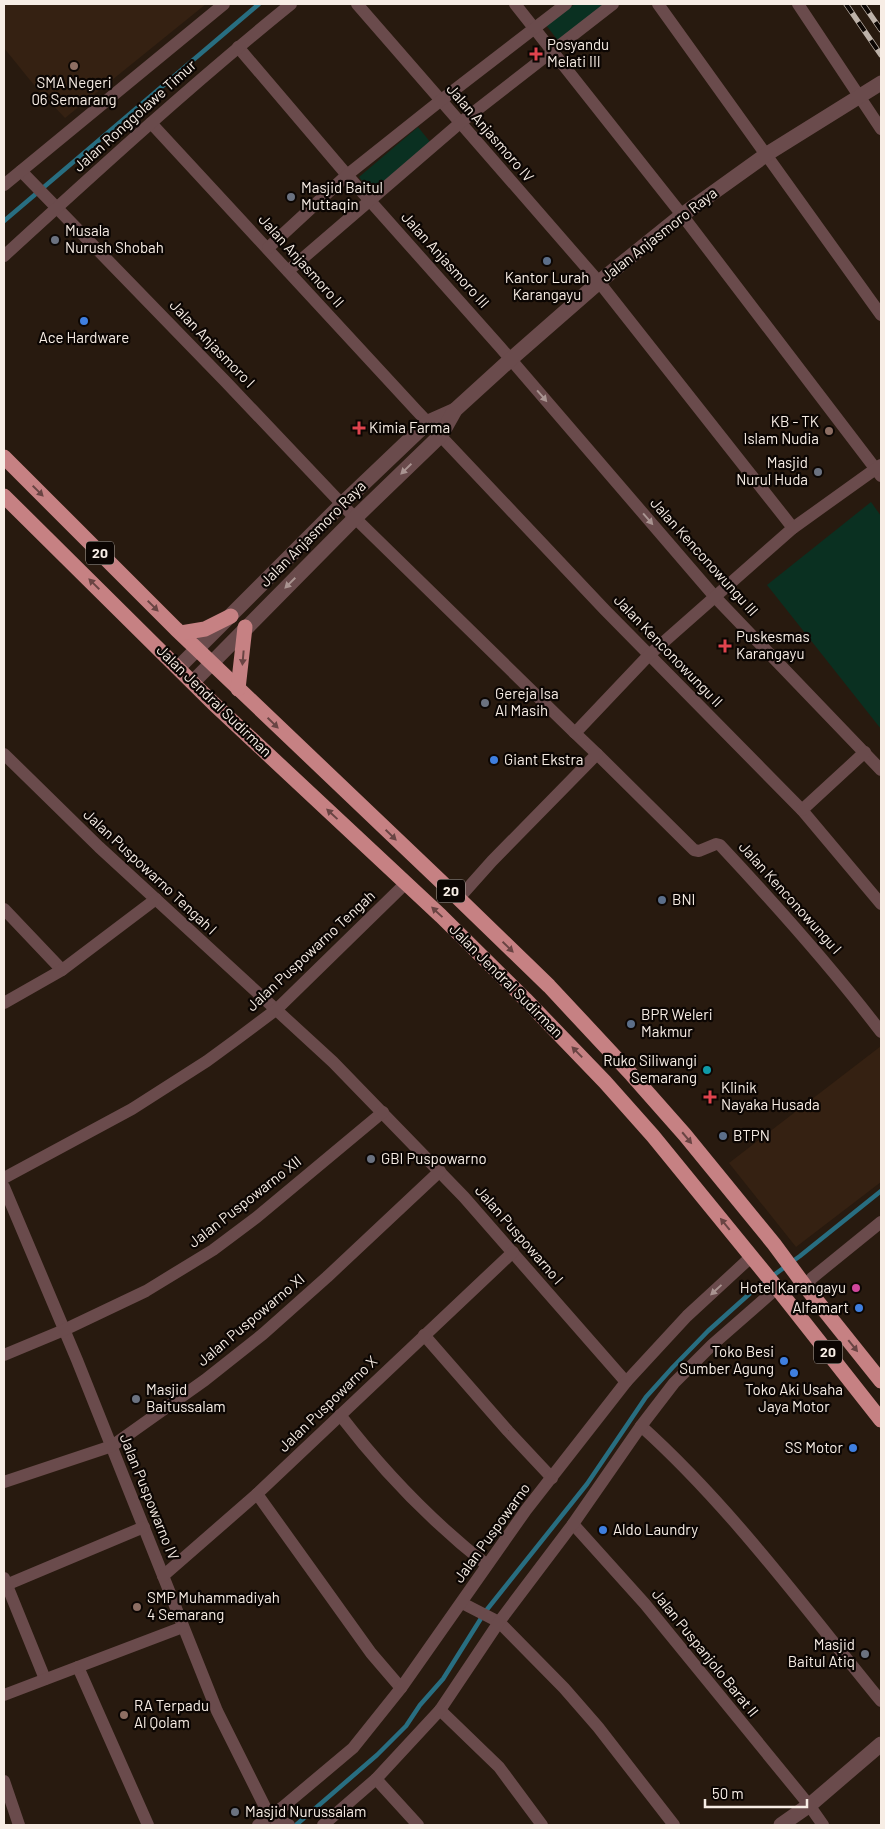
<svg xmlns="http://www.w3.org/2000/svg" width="885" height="1829" font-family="Barlow,sans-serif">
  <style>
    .built { fill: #352112 }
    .green { fill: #0a3021 }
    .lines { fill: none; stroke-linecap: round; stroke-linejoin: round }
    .stream { stroke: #286e81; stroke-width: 4.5 }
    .minor { stroke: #6a4b4c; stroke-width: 12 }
    .tertiary { stroke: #6a4b4c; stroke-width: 15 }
    .trunk { stroke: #c68183; stroke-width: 15 }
    .rail-casing { stroke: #bdb2a9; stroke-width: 5.5 }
    .rail { stroke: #0c0603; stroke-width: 4; stroke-dasharray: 11; stroke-linecap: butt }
    .oneway { fill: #a99491 }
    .oneway2 { fill: #694443 }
    .health-dot { fill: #e0444e; stroke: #0c0603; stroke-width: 2 }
    .education-dot { fill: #8d6e63; stroke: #0c0603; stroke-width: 2 }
    .worship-dot { fill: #6b7280; stroke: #0c0603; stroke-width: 2 }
    .service-dot { fill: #5c6f8a; stroke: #0c0603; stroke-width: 2 }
    .shop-dot { fill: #3f7fe0; stroke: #0c0603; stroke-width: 2 }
    .culture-dot { fill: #0f9aa8; stroke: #0c0603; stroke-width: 2 }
    .hotel-dot { fill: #d1479c; stroke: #0c0603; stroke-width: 2 }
    .labels { text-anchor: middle; stroke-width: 4.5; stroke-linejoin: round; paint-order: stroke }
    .shield { fill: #0c0603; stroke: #b0a8a1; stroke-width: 1 }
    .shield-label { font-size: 14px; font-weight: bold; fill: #f7ede5 }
    .poi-label { font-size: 15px; fill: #f7ede5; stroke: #0c0603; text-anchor: start }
    .street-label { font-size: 15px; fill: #f7ede5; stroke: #0c0603 }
  </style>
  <rect width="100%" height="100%" fill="#281a0f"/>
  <g class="built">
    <path d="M4,4h202l-141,114 -31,-33 -30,-37z"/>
    <path d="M881,1046v136l-85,65 -67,-84z"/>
  </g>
  <g class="green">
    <path d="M575,4h35l-51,38 -13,-17z"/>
    <path d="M418,127l13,16 -59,50 -13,-16z"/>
    <path d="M871,502l10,14v213l-114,-144z"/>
  </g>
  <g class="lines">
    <g class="stream">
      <path d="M4,221l255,-217"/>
      <path d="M296,1825l81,-70 29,-29 14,-21 23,-26 42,-67 102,-128 59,-87 27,-30 35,-36 48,-43 44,-32 81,-65"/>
    </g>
    <g class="minor">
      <path d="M357,4l242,278 194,246"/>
      <path d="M515,4l167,211 199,261"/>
      <path d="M658,4l223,311"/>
      <path d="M798,4l83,125"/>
      <path d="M238,47l109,128 153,172 215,250 166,173"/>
      <path d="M151,123l266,288 188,199 197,200 79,94"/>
      <path d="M21,171l204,210 130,137 220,215"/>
      <path d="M4,185l220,-181"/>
      <path d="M268,248l79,-73 93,-74 126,-97"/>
      <path d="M4,256c94,-86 188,-172 287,-252"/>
      <path d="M288,271l172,-148 153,-119"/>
      <path d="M4,754l95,93 234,215 131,135 162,185"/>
      <path d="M597,754l97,96 5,1 17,-7 4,1c57,61 111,121 161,187"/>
      <path d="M802,810l63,-58"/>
      <path d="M459,898l33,-37 105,-107 -22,-21 74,-78 144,-127 88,-63"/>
      <path d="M4,909l58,61"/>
      <path d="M4,1003l58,-33 94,-71"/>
      <path d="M4,1178l128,-69 75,-48 30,-22 40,-30 129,-126"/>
      <path d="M4,1187l73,173 140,351 53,106 19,8"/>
      <path d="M805,1286l7,-8 69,-56"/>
      <path d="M424,1335l84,96 44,47"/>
      <path d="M4,1355l60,-25 82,-39 67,-41 44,-33 126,-105"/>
      <path d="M340,1415c43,56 92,107 147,150"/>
      <path d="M641,1426c90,81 163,181 240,275"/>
      <path d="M4,1482l108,-36 93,-66 58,-46 64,-57 113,-106"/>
      <path d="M257,1494l114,159 30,35"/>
      <path d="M573,1524l72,80 164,201 14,20"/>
      <path d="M163,1576l94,-82 256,-242"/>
      <path d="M4,1578l41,101"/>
      <path d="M6,1585l138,-58"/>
      <path d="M462,1603l37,19 65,66 34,39 76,98"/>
      <path d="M78,1667l70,158"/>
      <path d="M4,1695l179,-68"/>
      <path d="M440,1710l59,57 43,58"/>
      <path d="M376,1779l42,46"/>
      <path d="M4,1781l15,44"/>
      <path d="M258,1825l26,-19 69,-58 48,-60 125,-178 100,-128 61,-66 64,-59"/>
      <path d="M323,1825l53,-46 64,-69 59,-88 74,-98 68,-98 33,-43 38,-38 65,-57"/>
    </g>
    <g class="tertiary">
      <path d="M178,668l164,-164 86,-82 27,-12"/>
      <path d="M193,682l162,-164 86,-83 14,-25 56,-51 88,-77 83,-67 85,-61 114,-71"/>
      <path d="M781,1825l30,-21 70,-60"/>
    </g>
    <g class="trunk">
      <path d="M4,457l172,172 278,265 95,92 83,89 53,60 89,109 31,42 76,95"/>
      <path d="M4,496l209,207 228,213 84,83 80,83 48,54 124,152 104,132"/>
      <path d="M181,633l24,-4 26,-13"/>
      <path d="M238,689l7,-62"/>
    </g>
    <g class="rail-casing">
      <g id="rail">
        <path d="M846,4l35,51"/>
        <path d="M863,4l18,26"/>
      </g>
    </g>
    <use href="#rail" class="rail"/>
  </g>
  <defs><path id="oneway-solid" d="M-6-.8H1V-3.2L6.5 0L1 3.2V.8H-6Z" transform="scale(1.25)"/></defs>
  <g class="oneway">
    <use href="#oneway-solid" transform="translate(542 396) rotate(49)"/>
    <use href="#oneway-solid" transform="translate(406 469) rotate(136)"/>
    <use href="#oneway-solid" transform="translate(648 519) rotate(49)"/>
    <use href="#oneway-solid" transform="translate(290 583) rotate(135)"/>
    <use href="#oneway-solid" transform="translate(716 1290) rotate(137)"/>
  </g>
  <g class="oneway2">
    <use href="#oneway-solid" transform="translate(38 491) rotate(45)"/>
    <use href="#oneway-solid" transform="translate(94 584) rotate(-135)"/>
    <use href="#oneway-solid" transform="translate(153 606) rotate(45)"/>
    <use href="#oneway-solid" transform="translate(243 658) rotate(95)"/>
    <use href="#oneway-solid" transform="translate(273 723) rotate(44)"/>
    <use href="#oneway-solid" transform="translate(332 814) rotate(-137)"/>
    <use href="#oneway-solid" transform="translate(391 835) rotate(44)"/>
    <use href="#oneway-solid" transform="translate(437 912) rotate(-137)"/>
    <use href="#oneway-solid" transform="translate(508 947) rotate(44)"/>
    <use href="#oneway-solid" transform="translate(577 1052) rotate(-134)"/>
    <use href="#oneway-solid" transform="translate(687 1138) rotate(50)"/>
    <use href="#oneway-solid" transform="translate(725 1224) rotate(-129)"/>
    <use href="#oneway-solid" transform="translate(853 1346) rotate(51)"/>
  </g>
  <g class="health-dot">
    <path d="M533.5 46.5h5v5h5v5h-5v5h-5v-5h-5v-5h5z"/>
    <path d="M356.5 420.5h5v5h5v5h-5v5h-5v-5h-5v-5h5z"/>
    <path d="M722.5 638.5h5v5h5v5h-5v5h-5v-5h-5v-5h5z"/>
    <path d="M707.5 1089.5h5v5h5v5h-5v5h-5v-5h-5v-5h5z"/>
  </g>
  <g class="education-dot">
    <circle cx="74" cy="66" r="5"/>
    <circle cx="829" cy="431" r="5"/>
    <circle cx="137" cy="1607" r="5"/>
    <circle cx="124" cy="1715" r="5"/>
  </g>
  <g class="worship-dot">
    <circle cx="291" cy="197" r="5"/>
    <circle cx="55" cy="240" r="5"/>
    <circle cx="818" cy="472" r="5"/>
    <circle cx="485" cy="703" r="5"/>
    <circle cx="371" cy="1159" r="5"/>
    <circle cx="136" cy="1399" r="5"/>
    <circle cx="865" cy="1654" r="5"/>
    <circle cx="235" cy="1812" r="5"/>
  </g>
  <g class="service-dot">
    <circle cx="547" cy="261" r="5"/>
    <circle cx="662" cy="900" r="5"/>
    <circle cx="631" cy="1024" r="5"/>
    <circle cx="723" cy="1136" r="5"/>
  </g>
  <g class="shop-dot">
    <circle cx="84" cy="321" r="5"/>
    <circle cx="494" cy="760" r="5"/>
    <circle cx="859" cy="1308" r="5"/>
    <circle cx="784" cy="1361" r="5"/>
    <circle cx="794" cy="1373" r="5"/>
    <circle cx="853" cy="1448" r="5"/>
    <circle cx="603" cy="1530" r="5"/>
  </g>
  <circle class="culture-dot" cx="707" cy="1070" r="5"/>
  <circle class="hotel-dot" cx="856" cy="1288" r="5"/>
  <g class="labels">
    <g class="shield">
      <rect x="86" y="541.5" width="28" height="23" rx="4"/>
      <rect x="437" y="879.5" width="28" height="23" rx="4"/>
      <rect x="814" y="1340.5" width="28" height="23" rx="4"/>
    </g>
    <g class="shield-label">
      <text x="100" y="558">20</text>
      <text x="451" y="896">20</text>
      <text x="828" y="1357">20</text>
    </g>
    <g class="poi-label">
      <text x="547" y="50">Posyandu<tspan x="547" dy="17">Melati III</tspan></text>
      <text x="74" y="88" text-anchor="middle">SMA Negeri<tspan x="74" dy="17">06 Semarang</tspan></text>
      <text x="301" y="193">Masjid Baitul<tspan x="301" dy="17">Muttaqin</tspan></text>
      <text x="65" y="236">Musala<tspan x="65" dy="17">Nurush Shobah</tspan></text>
      <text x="547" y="283" text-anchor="middle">Kantor Lurah<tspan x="547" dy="17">Karangayu</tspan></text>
      <text x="84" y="343" text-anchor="middle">Ace Hardware</text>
      <text x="819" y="427" text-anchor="end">KB - TK<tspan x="819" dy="17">Islam Nudia</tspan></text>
      <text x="369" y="433">Kimia Farma</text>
      <text x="808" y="468" text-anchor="end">Masjid<tspan x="808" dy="17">Nurul Huda</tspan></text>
      <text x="736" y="642">Puskesmas<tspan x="736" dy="17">Karangayu</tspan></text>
      <text x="495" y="699">Gereja Isa<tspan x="495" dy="17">Al Masih</tspan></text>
      <text x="504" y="765">Giant Ekstra</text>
      <text x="672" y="905">BNI</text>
      <text x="641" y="1020">BPR Weleri<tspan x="641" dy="17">Makmur</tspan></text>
      <text x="697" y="1066" text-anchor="end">Ruko Siliwangi<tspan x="697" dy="17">Semarang</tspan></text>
      <text x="721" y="1093">Klinik<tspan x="721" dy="17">Nayaka Husada</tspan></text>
      <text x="733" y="1141">BTPN</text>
      <text x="381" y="1164">GBI Puspowarno</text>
      <text x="846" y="1293" text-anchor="end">Hotel Karangayu</text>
      <text x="849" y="1313" text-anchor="end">Alfamart</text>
      <text x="774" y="1357" text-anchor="end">Toko Besi<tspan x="774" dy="17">Sumber Agung</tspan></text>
      <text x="146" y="1395">Masjid<tspan x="146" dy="17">Baitussalam</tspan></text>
      <text x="794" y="1395" text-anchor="middle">Toko Aki Usaha<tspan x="794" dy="17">Jaya Motor</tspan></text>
      <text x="843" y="1453" text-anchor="end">SS Motor</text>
      <text x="613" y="1535">Aldo Laundry</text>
      <text x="147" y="1603">SMP Muhammadiyah<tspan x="147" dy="17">4 Semarang</tspan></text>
      <text x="855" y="1650" text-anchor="end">Masjid<tspan x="855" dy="17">Baitul Atiq</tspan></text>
      <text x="134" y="1711">RA Terpadu<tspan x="134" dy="17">Al Qolam</tspan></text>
      <text x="245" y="1817">Masjid Nurussalam</text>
    </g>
    <g class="street-label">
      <text transform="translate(135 116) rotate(-42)" y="5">Jalan Ronggolawe Timur</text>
      <text transform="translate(490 133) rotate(49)" y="5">Jalan Anjasmoro IV</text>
      <text transform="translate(659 235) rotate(-38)" y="5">Jalan Anjasmoro Raya</text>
      <text transform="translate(445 260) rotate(48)" y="5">Jalan Anjasmoro III</text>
      <text transform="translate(301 261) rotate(48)" y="5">Jalan Anjasmoro II</text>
      <text transform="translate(212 344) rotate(46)" y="5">Jalan Anjasmoro I</text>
      <text transform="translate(313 534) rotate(-45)" y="5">Jalan Anjasmoro Raya</text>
      <text transform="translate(704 557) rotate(48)" y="5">Jalan Kenconowungu III</text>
      <text transform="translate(668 651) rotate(46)" y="5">Jalan Kenconowungu II</text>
      <text transform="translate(214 701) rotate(44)" y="5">Jalan Jendral Sudirman</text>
      <text transform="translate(150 872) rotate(43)" y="5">Jalan Puspowarno Tengah I</text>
      <text transform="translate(790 898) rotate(48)" y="5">Jalan Kenconowungu I</text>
      <text transform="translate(311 951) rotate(-43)" y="5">Jalan Puspowarno Tengah</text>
      <text transform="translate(506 981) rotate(45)" y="5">Jalan Jendral Sudirman</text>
      <text transform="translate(245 1202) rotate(-38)" y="5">Jalan Puspowarno XII</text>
      <text transform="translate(519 1235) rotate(49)" y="5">Jalan Puspowarno I</text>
      <text transform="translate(251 1320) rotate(-40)" y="5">Jalan Puspowarno XI</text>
      <text transform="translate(328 1404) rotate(-44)" y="5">Jalan Puspowarno X</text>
      <text transform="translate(149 1497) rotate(68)" y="5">Jalan Puspowarno IV</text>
      <text transform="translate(492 1533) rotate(-54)" y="5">Jalan Puspowarno</text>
      <text transform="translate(705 1653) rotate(51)" y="5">Jalan Puspanjolo Barat II</text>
    </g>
  </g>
  <rect width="885" height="1829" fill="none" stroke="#f7ede5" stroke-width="10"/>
  <path d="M705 1799v8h102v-8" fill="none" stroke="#f7ede5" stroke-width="2.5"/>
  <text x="712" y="1799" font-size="15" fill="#f7ede5" stroke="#0c0603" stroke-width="4" paint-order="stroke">50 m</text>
</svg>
